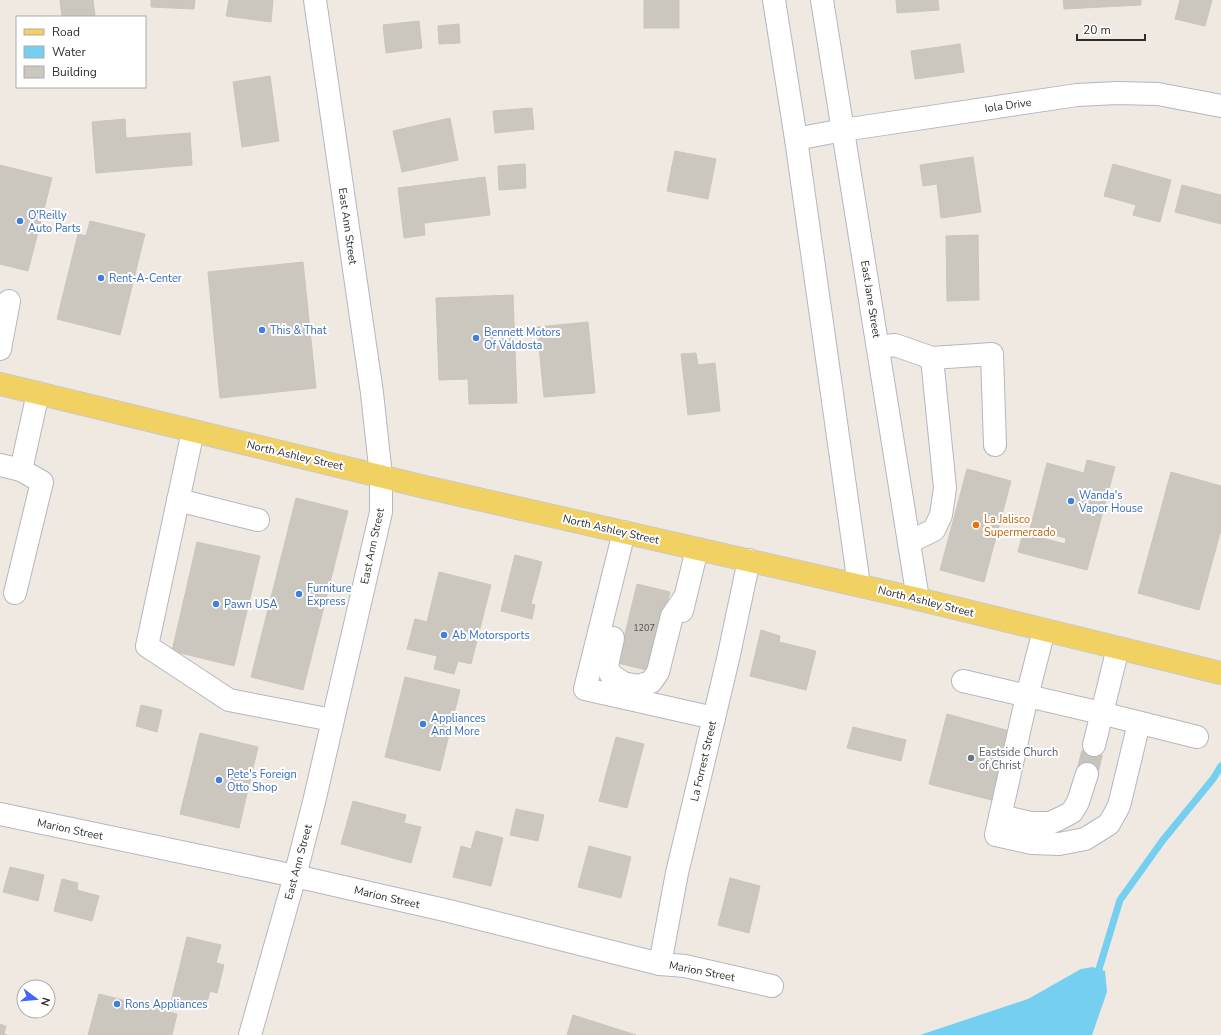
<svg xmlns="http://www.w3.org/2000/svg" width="1221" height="1035" font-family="'Nunito Sans',sans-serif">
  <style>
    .water { fill: #75cff0 }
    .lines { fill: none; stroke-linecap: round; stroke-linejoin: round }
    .stream { stroke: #75cff0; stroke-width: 7 }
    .building { fill: #cbc7bf; stroke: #cbc5ba }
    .minor-tunnel { stroke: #c8c4bd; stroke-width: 22; stroke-dasharray: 22 11; stroke-linecap: butt }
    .minor-casing { stroke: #b4b7c1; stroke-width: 24 }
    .major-casing { stroke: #c9c9c9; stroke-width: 24 }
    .minor { stroke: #fff; stroke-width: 22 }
    .major { stroke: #f2d163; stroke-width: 22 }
    .shop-dot { fill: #3f7fe0; stroke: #fff; stroke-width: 1.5 }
    .food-dot { fill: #e8710a; stroke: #fff; stroke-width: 1.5 }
    .worship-dot { fill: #6b7280; stroke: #fff; stroke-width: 1.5 }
    .labels { text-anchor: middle; stroke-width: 4; stroke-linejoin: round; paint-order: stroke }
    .number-label { font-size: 9px; fill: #555452 }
    .street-label { font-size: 11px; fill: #2e2e2e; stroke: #fff }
    .shop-label { font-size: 11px; fill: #366cbe; stroke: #fff; text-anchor: start }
    .food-label { font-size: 11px; fill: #c56008; stroke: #fff; text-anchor: start }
    .worship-label { font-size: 11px; fill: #5b616d; stroke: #fff; text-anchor: start }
  </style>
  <rect width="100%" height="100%" fill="#efe9e1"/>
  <path class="water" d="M1093,967l12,4 2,21 -15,43h-172l108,-36 53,-30z"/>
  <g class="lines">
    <path class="stream" d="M1099,969l21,-69 43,-60 50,-61 8,-13"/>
  </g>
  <g class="building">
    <path d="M60,0h33l2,16 -33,1z"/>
    <path d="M151,0h44l-1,9 -43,-2z"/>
    <path d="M229,0h44l-2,22 -45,-6z"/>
    <rect x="644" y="0" width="35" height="28"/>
    <path d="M896,0h42l1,10 -42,3z"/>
    <path d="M1063,0h78v5l-77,4z"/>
    <path d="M1180,0h32l-7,26 -30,-7z"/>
    <path d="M419,21l3,27 -36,5 -3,-28z"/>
    <path d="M459,24l1,19 -21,1 -1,-18z"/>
    <path d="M960,44l4,28 -49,7 -4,-28z"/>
    <path d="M270,76l9,65 -37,6 -9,-65z"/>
    <path d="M532,108l2,21 -39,4 -2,-22z"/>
    <path d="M450,118l8,42 -56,12 -9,-41z"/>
    <path d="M125,119l1,19 64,-5 2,32 -96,8 -4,-51z"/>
    <path d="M675,151l41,8 -8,40 -41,-8z"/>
    <path d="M973,157l8,55 -40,6 -4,-34 -14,2 -3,-21z"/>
    <path d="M525,164l1,24 -27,2 -1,-24z"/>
    <path d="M1113,164l58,16 -11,42 -27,-7 3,-10 -32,-9z"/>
    <path d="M0,165l52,13 -24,93 -28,-7z"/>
    <path d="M485,177l5,38 -66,8 1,12 -21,3 -6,-50z"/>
    <path d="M1182,185l39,10v29l-46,-12z"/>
    <path d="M90,221l55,13 -25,101 -63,-16 21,-85 8,2z"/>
    <path d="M978,235l1,65 -32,1 -1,-65z"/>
    <path d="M303,262l13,126 -96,10 -12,-126z"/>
    <path d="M513,295l4,108 -48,1 -1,-25 -29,1 -3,-82z"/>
    <path d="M588,322l7,71 -51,4 -7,-70z"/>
    <path d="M696,353l2,12 17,-2 5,48 -32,4 -7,-61z"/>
    <path d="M1087,460l28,7 -28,103 -69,-18 5,-19 42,11 1,-6 -36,-9 17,-66 37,10z"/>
    <path d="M967,469l44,12 -27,101 -44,-12z"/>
    <path d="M1171,472l50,14v44l-22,80 -61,-17z"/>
    <path d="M296,498l52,13 -45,179 -52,-13z"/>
    <path d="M197,542l63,14 -26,110 -62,-15z"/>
    <path d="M515,555l27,7 -11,42 4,1 -3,14 -31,-8z"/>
    <path d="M439,572l52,13 -20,79 -13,-3 -4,13 -20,-5 3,-13 -30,-7 8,-30 12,3z"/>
    <path d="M637,584l33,8 -20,79 -32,-8z"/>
    <path d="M761,630l19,6 -1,6 37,9 -10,39 -56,-14z"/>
    <path d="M405,677l55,13 -20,81 -55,-14z"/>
    <path d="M141,705l21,5 -5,22 -21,-6z"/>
    <path d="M947,714l66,18 -18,69 -66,-17z"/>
    <path d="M853,727l53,13 -5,21 -54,-13z"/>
    <path d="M200,733l58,14 -19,81 -59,-14z"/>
    <path d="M616,737l28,7 -17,64 -28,-7z"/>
    <path d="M353,801l53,14 -2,8 17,4 -10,36 -70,-19z"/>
    <path d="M516,809l28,6 -6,26 -28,-6z"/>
    <path d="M476,831l27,7 -12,48 -38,-9 8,-31 10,3z"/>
    <path d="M589,846l42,11 -10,41 -43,-11z"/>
    <path d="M10,867l34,8 -6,26 -35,-9z"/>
    <path d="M730,878l30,8 -11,47 -31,-8z"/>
    <path d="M62,879l16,4 -1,7 22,6 -7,25 -38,-10z"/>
    <path d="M187,937l34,8 -5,18 8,2 -7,28 -7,-2 -5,19 -34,-8z"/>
    <path d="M99,994l78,20 -5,21h-84z"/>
    <path d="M573,1015l63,20h-69z"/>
    <path d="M0,1024l6,2 -2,8 3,1h-7z"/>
  </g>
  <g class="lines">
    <path class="minor-tunnel" d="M1087,774l7,-29"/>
    <g class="minor-casing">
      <g id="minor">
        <path d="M774,0l22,139 63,446"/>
        <path d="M822,0l96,599"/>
        <path d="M796,139l47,-9 234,-35 40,-2 41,1 63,12"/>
        <path d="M878,347l17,-2 37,13"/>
        <path d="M0,349l9,-48"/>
        <path d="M193,431l-46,215 82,54 103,20"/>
        <path d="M0,465l21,5 17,-77"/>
        <path d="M178,500l80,20"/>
        <path d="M624,532l-39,157 129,29"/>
        <path d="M909,542l25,-12 7,-15 4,-27 -13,-130 60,-4 3,91"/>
        <path d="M15,593l27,-111 -21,-12"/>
        <path d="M682,611l15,-62"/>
        <path d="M1044,630l-17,66 -31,139 36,8 27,1 26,-5 24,-15 10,-18 20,-83"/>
        <path d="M613,638l-6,28 4,9 12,8 15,3 13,-4 7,-10 14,-56 13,-19"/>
        <path d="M963,681l138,32 96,24"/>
        <path d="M1094,745l24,-97"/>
        <path d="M0,814l295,62 154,35 211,53 25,2 87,20"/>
        <path d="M1000,816l31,7h19l13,-6 9,-5 6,-10 9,-28"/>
        <path d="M660,964l17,-91 51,-214 21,-99"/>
        <path d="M250,1035l45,-159 19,-74 67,-290v-36l-9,-83 -57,-393"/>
      </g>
    </g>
    <g class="major-casing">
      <path id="major" d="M0,384l425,103 493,112 303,74"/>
    </g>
    <use href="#minor" class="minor"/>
    <use href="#major" class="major"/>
  </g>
  <g class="shop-dot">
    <circle cx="20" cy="221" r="4"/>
    <circle cx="101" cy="278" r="4"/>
    <circle cx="262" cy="330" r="4"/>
    <circle cx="476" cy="338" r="4"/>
    <circle cx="1071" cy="501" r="4"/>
    <circle cx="299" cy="594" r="4"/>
    <circle cx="216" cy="604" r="4"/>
    <circle cx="444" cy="635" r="4"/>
    <circle cx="423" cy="724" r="4"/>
    <circle cx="219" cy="780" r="4"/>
    <circle cx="117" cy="1004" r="4"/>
  </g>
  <circle class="food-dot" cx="976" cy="525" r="4"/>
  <circle class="worship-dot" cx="971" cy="758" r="4"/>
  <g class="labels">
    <g class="number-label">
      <text x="644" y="631">1207</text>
    </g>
    <g class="street-label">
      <text transform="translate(1008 105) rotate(-8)" y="4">Iola Drive</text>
      <text transform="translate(348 226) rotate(82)" y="4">East Ann Street</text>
      <text transform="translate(871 299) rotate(81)" y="4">East Jane Street</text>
      <text transform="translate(295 455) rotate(13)" y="4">North Ashley Street</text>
      <text transform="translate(611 529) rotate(13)" y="4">North Ashley Street</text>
      <text transform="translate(372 546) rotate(-78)" y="4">East Ann Street</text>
      <text transform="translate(926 601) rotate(14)" y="4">North Ashley Street</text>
      <text transform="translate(703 761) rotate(-77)" y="4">La Forrest Street</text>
      <text transform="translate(70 829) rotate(12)" y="4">Marion Street</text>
      <text transform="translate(298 862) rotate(-75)" y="4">East Ann Street</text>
      <text transform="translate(387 897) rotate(13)" y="4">Marion Street</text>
      <text transform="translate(702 971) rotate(11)" y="4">Marion Street</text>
    </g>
    <g class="shop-label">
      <text x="28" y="219">O'Reilly<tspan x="28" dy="13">Auto Parts</tspan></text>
      <text x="109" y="282">Rent-A-Center</text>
      <text x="270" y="334">This &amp; That</text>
      <text x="484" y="336">Bennett Motors<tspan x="484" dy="13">Of Valdosta</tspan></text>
      <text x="1079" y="499">Wanda's<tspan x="1079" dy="13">Vapor House</tspan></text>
      <text x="307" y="592">Furniture<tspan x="307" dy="13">Express</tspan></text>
      <text x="224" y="608">Pawn USA</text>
      <text x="452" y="639">Ab Motorsports</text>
      <text x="431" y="722">Appliances<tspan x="431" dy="13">And More</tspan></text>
      <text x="227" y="778">Pete's Foreign<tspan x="227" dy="13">Otto Shop</tspan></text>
      <text x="125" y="1008">Rons Appliances</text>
    </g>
    <g class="food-label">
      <text x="984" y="523">La Jalisco<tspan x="984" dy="13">Supermercado</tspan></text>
    </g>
    <g class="worship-label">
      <text x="979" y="756">Eastside Church<tspan x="979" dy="13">of Christ</tspan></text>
    </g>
  </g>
  <rect x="16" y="16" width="130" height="72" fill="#ffffff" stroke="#ababab"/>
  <rect x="24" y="29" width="20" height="6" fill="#f2d163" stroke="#ababab"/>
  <text x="52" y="36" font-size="12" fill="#2e2e2e">Road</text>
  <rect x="24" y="46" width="20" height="12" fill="#75cff0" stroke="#ababab"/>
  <text x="52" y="56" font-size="12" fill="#2e2e2e">Water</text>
  <rect x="24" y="66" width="20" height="12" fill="#cbc7bf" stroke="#ababab"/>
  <text x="52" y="76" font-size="12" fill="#2e2e2e">Building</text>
  <g transform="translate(36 999) rotate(106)"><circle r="19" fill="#ffffff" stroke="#ababab"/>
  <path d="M0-3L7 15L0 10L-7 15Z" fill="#4264fb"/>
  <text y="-6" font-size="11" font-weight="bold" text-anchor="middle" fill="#2e2e2e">N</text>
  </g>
  <path d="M1077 34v6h68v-6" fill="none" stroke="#2e2e2e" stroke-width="2"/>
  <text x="1083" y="34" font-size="12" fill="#2e2e2e" stroke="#ffffff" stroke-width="3" paint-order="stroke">20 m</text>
</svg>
